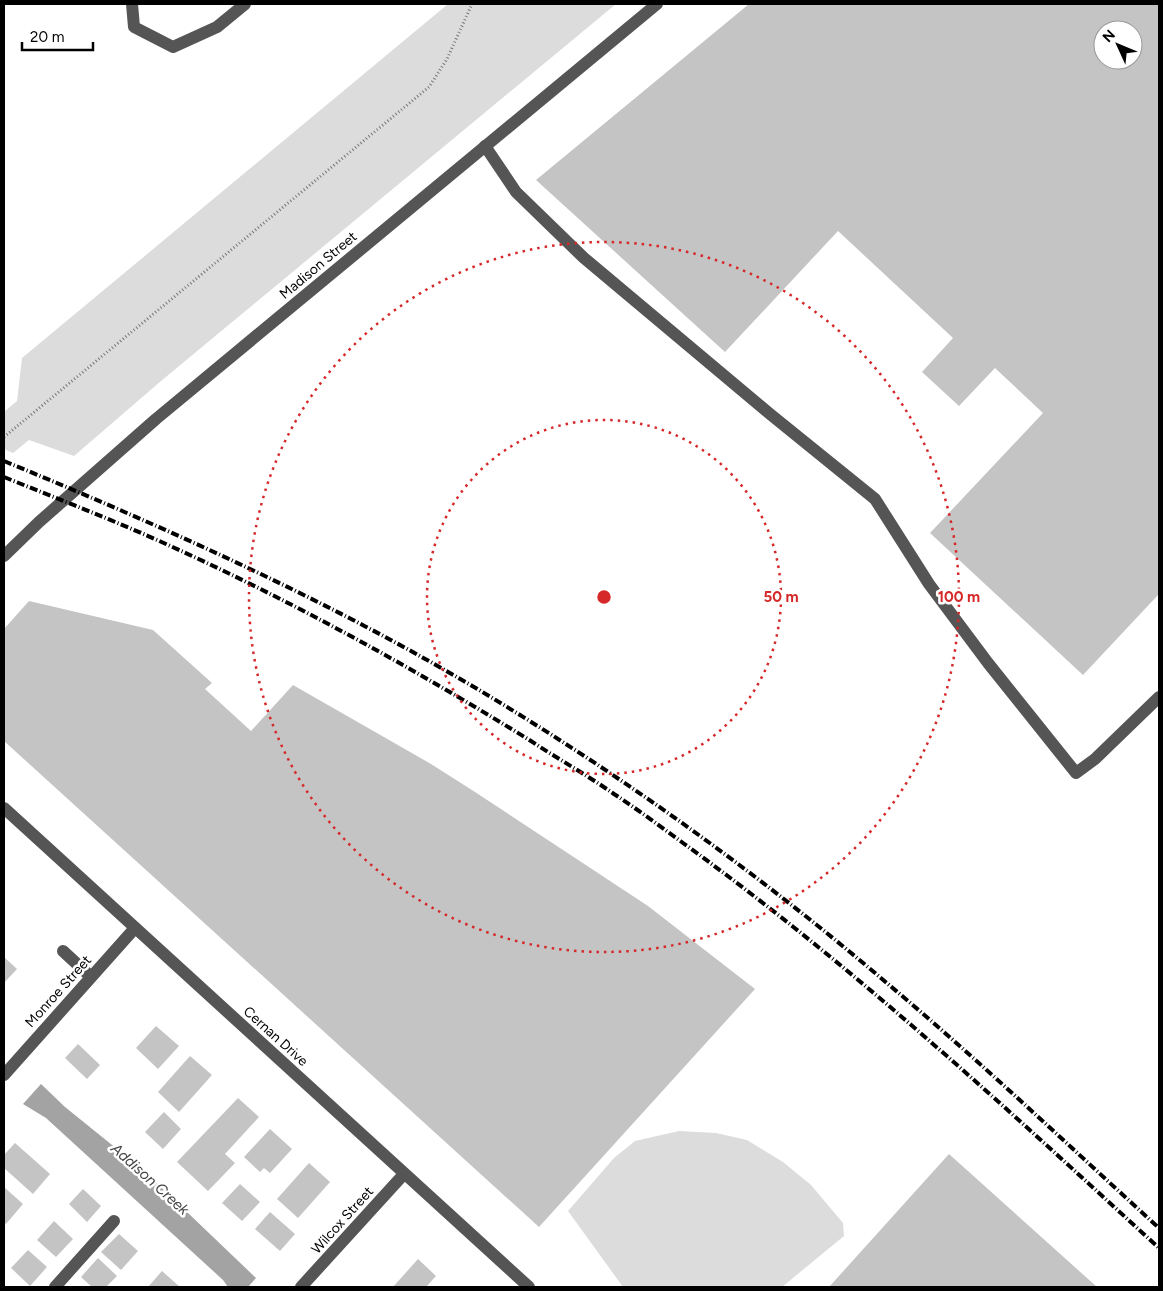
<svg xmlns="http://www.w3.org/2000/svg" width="1163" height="1291" font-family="Figtree,sans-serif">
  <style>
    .green { fill: #dcdcdc }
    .water { fill: #a3a3a3 }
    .building { fill: #c4c4c4; fill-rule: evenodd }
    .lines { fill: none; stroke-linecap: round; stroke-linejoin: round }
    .path { stroke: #777; stroke-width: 3; stroke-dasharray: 1 2.5; stroke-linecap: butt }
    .minor { stroke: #555; stroke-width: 12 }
    .rail { stroke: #000; stroke-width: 4; stroke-dasharray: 8 2.5 1 2.5; stroke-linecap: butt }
    .ring { fill: none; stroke: #d62828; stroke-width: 2.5; stroke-dasharray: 2.5 5 }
    .labels { text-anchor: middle; stroke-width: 5; stroke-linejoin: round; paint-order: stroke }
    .street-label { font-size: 14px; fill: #000; stroke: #fff }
    .water-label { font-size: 15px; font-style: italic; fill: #444; stroke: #fff }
    .centre { fill: #d62828; stroke: #fff; stroke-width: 2.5 }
    .ring-label { font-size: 15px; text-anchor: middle; font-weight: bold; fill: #d62828; stroke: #fff; stroke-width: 5; stroke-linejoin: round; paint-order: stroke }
  </style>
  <rect width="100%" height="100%" fill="#fff"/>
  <g class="green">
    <path d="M448,4h168l-455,377 -87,75 -45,-16 -16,13 -9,-4v-37l13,-11 5,-43z"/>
    <path d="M679,1131l37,2 31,7 36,22 28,23 32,38 1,13 -62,51h-159l-55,-76 46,-53 21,-17z"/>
  </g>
  <path class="water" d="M41,1084l24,23 78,63 113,108 -8,9h-20l-5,-7 -177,-162 -23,-14z"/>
  <g class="building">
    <path d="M749,4h410v592l-1,-1 -75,80 -153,-142 113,-120 -48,-45 -36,38 -37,-34 31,-34 -115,-107 -113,121 -189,-172zM1103,30h30v30h-30z"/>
    <path d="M29,601l124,29 59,53 -7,6 46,42 42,-46 138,79 44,28 173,114 107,83 -216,238 -535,-486v-112z"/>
    <path d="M4,957l13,12 -13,14z"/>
    <path d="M156,1026l23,20 -21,23 -22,-21z"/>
    <path d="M78,1044l22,21 -13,14 -22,-21z"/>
    <path d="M190,1056l22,19 -33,37 -21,-20z"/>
    <path d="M238,1098l21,19 -34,37 10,9 -27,28 -31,-29z"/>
    <path d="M164,1112l17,17 -18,20 -18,-17z"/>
    <path d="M270,1129l22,20 -22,24 -6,-5 -4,4 -16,-15z"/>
    <path d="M15,1143l35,31 -17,20 -29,-26v-13z"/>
    <path d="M949,1154l148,133h-268z"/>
    <path d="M309,1163l21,19 -32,36 -21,-19z"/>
    <path d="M240,1184l20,18 -18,19 -20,-18z"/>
    <path d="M4,1187l19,17 -17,20 -2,-2z"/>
    <path d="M83,1189l18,17 -14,16 -18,-18z"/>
    <path d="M270,1212l25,22 -15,17 -25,-22z"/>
    <path d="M54,1221l19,18 -17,18 -19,-17z"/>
    <path d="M119,1234l19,17 -17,19 -20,-18z"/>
    <path d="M28,1250l19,17 -17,19 -19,-18z"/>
    <path d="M98,1258l19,18 -11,11h-14l-11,-10z"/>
    <path d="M418,1259l18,17 -10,11h-33z"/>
    <path d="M162,1271l18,16h-32z"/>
  </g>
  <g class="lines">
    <path class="path" d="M4,437l425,-350 18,-28 25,-55"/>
    <g class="minor">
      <path d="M132,4l2,23 39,20 44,-20 28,-23"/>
      <path d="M485,146l31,46 68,66 186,156 105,85 54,85 59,79 88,110 19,-14 64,-62"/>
      <path d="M4,556l35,-34 117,-103 501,-415"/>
      <path d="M4,808l525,479"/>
      <path d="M63,951l28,26"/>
      <path d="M4,1075l131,-147"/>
      <path d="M55,1287l59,-66"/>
      <path d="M301,1287l103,-113"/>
    </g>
    <g class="rail">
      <path d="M4,461c177,73 353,152 516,254 129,80 252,170 368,269 93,78 181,162 271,244"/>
      <path d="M4,477c54,22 109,43 162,67 126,57 247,124 365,197 27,18 56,34 83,53 23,15 46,32 69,49 169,122 322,264 476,405"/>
    </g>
  </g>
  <g class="ring">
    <circle cx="604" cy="597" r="177"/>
    <circle cx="604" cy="597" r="355"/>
  </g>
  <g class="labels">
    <g class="street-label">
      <text transform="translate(318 265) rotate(-40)" y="5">Madison Street</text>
      <text transform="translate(58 991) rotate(-48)" y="5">Monroe Street</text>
      <text transform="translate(276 1036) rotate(42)" y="5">Cernan Drive</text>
      <text transform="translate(342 1220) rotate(-48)" y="5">Wilcox Street</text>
    </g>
    <g class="water-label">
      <text transform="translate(150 1179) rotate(42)" y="5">Addison Creek</text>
    </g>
  </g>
  <circle cx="604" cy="597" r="8" class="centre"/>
  <g class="ring-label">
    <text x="781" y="602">50 m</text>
    <text x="959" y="602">100 m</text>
  </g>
  <rect width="1163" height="1291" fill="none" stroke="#000000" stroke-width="10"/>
  <g transform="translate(1118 45) rotate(314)"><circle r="24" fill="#ffffff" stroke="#999999"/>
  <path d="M0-4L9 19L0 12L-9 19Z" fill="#000000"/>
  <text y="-8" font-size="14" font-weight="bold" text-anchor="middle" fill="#000000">N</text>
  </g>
  <path d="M22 42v8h71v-8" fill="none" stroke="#000000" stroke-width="2.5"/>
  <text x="30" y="42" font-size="15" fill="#000000" stroke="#ffffff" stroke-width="4" paint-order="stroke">20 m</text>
</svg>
